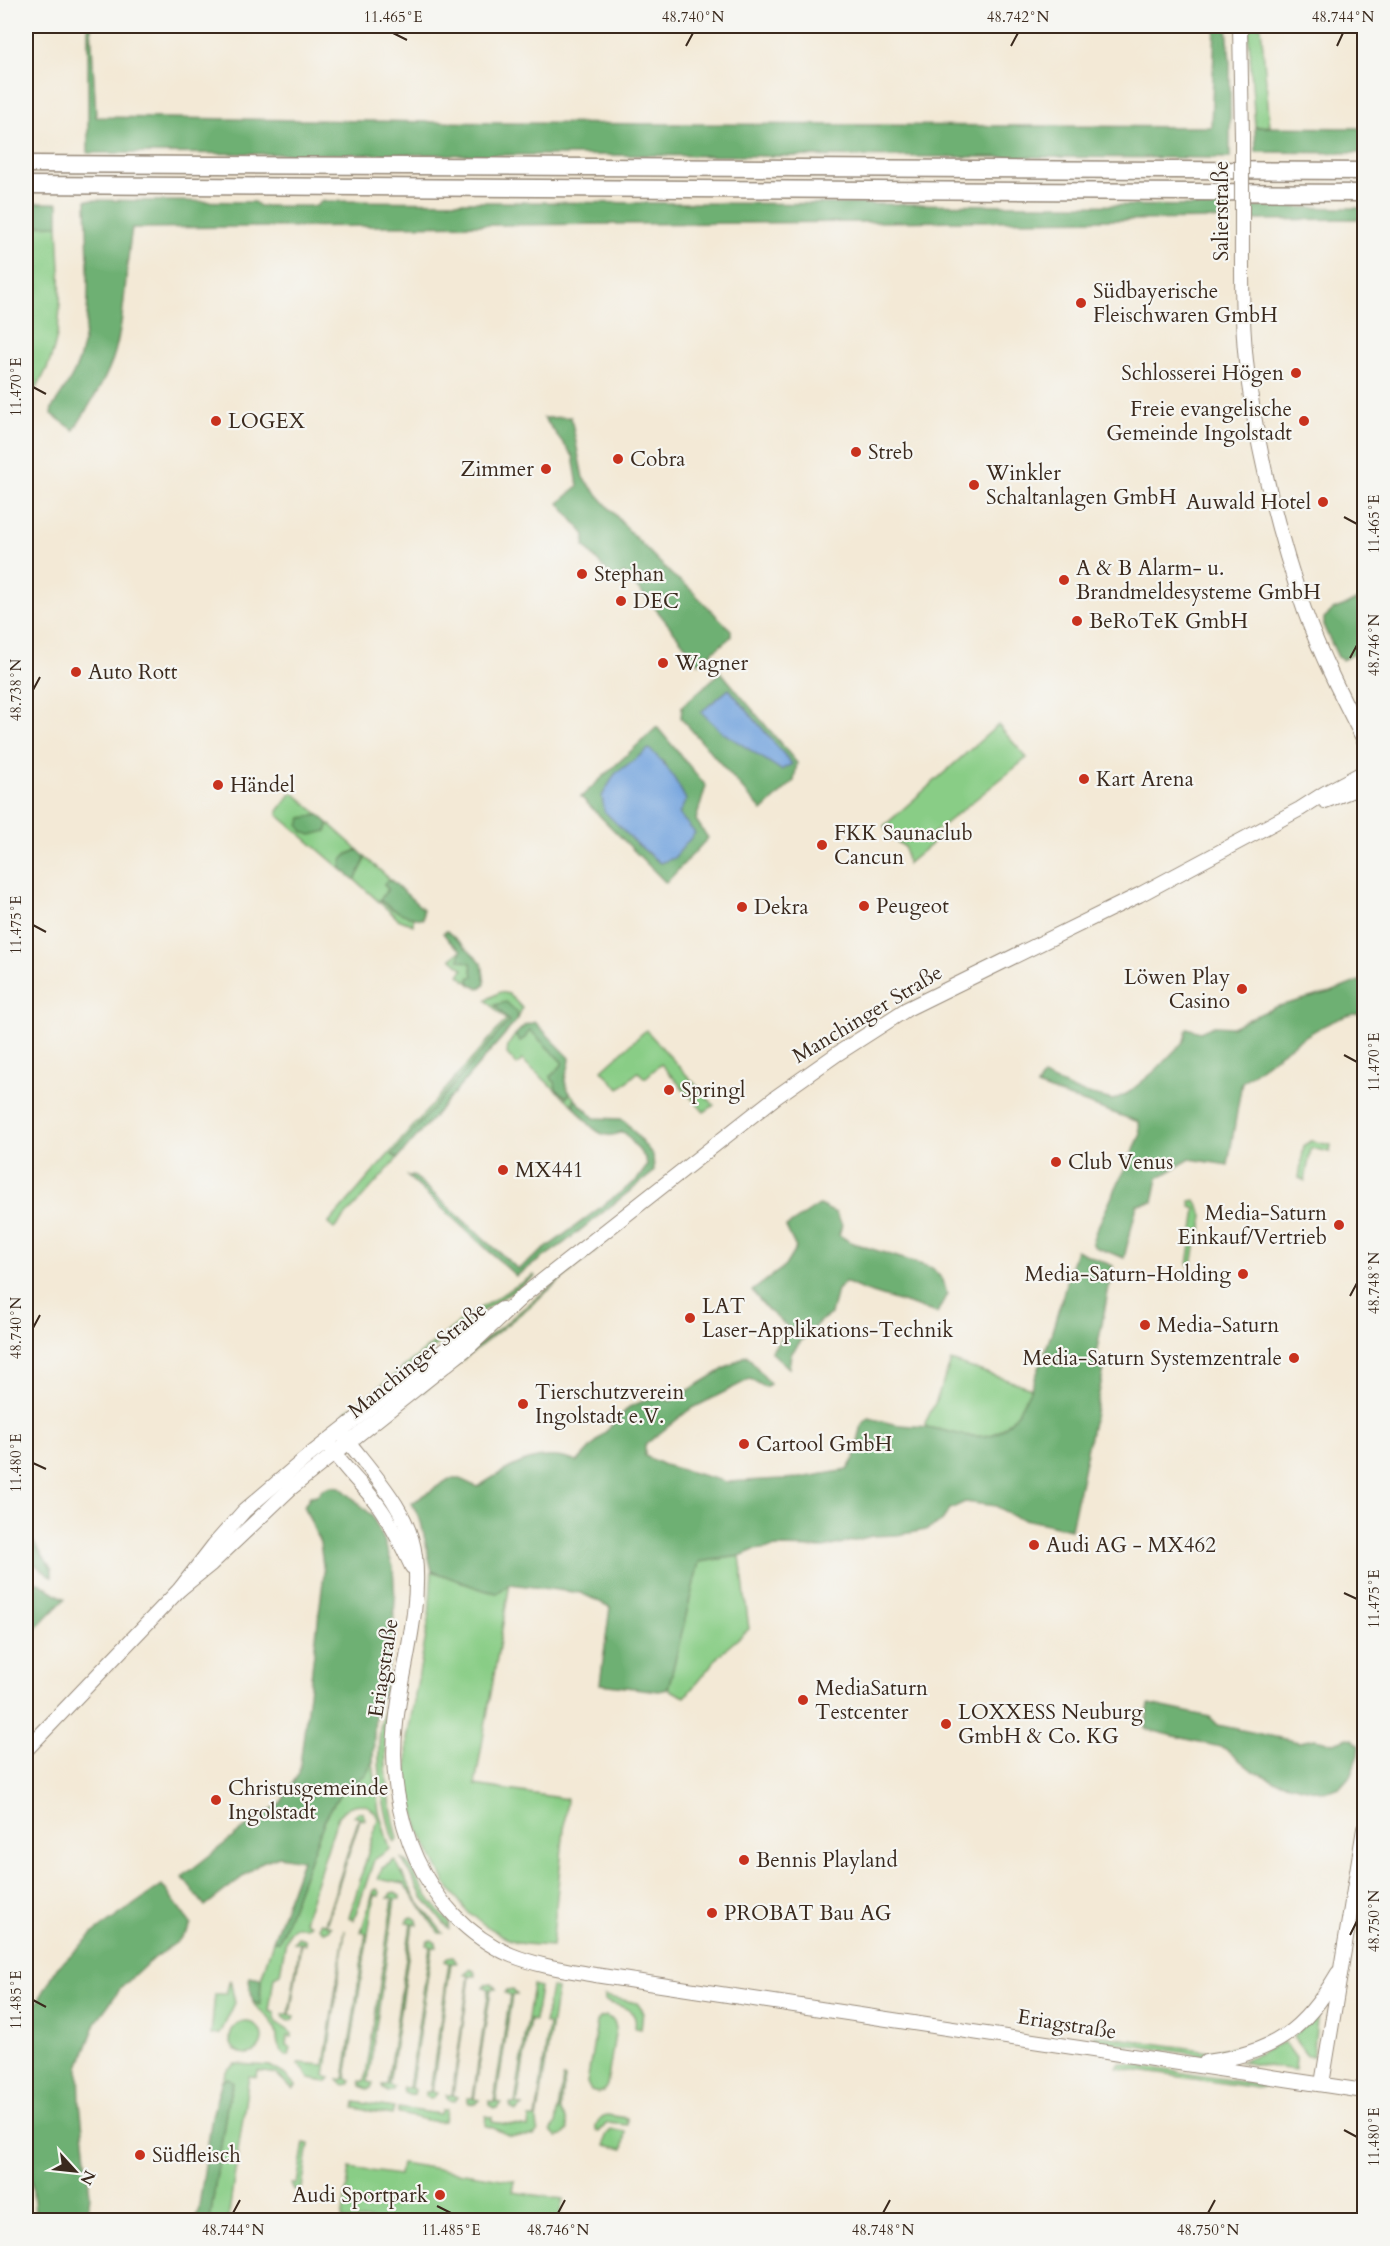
<svg xmlns="http://www.w3.org/2000/svg" width="1390" height="2246" font-family="Cardo,serif">
  <style>
    .green { fill: #89cd86; stroke: #627c52; stroke-width: 1.5 }
    .forest { fill: #6eb073; stroke: #546d48; stroke-width: 1.5; fill-rule: evenodd }
    .water { fill: #75a4de; stroke: #58677e; stroke-width: 1.5 }
    .lines { fill: none; stroke-linecap: round; stroke-linejoin: round }
    .secondary-casing { stroke: #978a7a; stroke-width: 16 }
    .highway-casing { stroke: #978a7a; stroke-width: 19 }
    .secondary { stroke: #fff; stroke-width: 14 }
    .highway { stroke: #fff; stroke-width: 16 }
    .secondary-bridge-casing { stroke: #978a7a; stroke-width: 16; stroke-linecap: butt }
    .secondary-bridge { stroke: #fff; stroke-width: 14 }
    .ticks { fill: none; stroke: #3b2a1e; stroke-width: 2 }
    .poi-dot { fill: #c8321e; stroke: #f6f6f2; stroke-width: 2 }
    .labels { text-anchor: middle; stroke-width: 4.5; stroke-linejoin: round; paint-order: stroke }
    .street-label { font-size: 21px; fill: #3b2a1e; stroke: #f6f6f2 }
    .poi-label { font-size: 21px; fill: #3b2a1e; stroke: #f6f6f2; text-anchor: start }
    .neatline { fill: none; stroke: #3b2a1e; stroke-width: 2 }
    .ticks-label { font-size: 15px; text-anchor: middle; fill: #3b2a1e }
  </style>
  <rect width="100%" height="100%" fill="#f6f6f2"/>
  <filter id="ink" filterUnits="userSpaceOnUse"><feTurbulence type="fractalNoise" baseFrequency=".0167" numOctaves="2"/><feDisplacementMap in="SourceGraphic" scale="12" xChannelSelector="R" yChannelSelector="G"/><feConvolveMatrix kernelMatrix="1 2 1 2 8 2 1 2 1" color-interpolation-filters="sRGB"/></filter>
  <filter id="wash" filterUnits="userSpaceOnUse"><feTurbulence type="fractalNoise" baseFrequency=".008" numOctaves="4" result="noise"/><feDisplacementMap in="SourceGraphic" scale="24" xChannelSelector="R" yChannelSelector="G"/><feGaussianBlur stdDeviation="1.35" result="paint"/><feColorMatrix in="noise" values="0 0 0 0 0 0 0 0 0 0 0 0 0 0 0 0 0 1.4 0 .05"/><feComposite in="paint" operator="in"/></filter>
  <g filter="url(#wash)">
    <rect width="100%" height="100%" fill="#f3e9d6"/>
    <g class="green">
      <path d="M1248,26h13l9,100 -15,1z"/>
      <path d="M58,225c2,59 12,129 -32,175v-174z"/>
      <path d="M998,725l29,33 -96,77 5,5 -29,24 -2,-17 -13,-8 -8,-13z"/>
      <path d="M294,793l25,22 -8,1 16,15 1,-8 30,27 -10,4 -6,6 -1,9 -63,-54v-4l13,-17z"/>
      <path d="M365,857l27,24h-5l-3,4 4,4 -8,11 12,9 21,9v7l-15,-6 -43,-39 9,-17z"/>
      <path d="M462,950l9,13 2,13 -4,6 3,4 -13,-11 4,-6 -12,-11z"/>
      <path d="M500,992l9,2 13,14 -4,11 1,-3 -24,-11 14,16 -116,134 5,3 -64,71 -6,-5 178,-204 -20,-20z"/>
      <path d="M530,1030l32,32v3l-11,11 16,21 3,-4 5,6 -2,3 2,5 -53,-47 -5,5 -10,-11 1,-9 7,-10 5,6z"/>
      <path d="M646,1030l68,75 -10,7 -43,-48 -16,14 -7,-6 -19,17 -17,-19z"/>
      <path d="M1311,1141l20,4 -1,7 -19,-4 -6,33 -6,-3 5,-33z"/>
      <path d="M1195,1200l8,15 -1,15h-4l-6,36 -4,-1 8,-56 -5,-2 -1,-6z"/>
      <path d="M597,1249l-68,58 -106,85 -1,-1z"/>
      <path d="M534,1275l1,2 -65,42 -123,97 -2,-4 18,-12 104,-84z"/>
      <path d="M951,1361l80,27c-29,60 -46,53 -105,39l-1,-4 11,-22z"/>
      <path d="M740,1556l9,73 -29,25 -35,43 -17,-8 31,-127z"/>
      <path d="M432,1571l65,22 13,-10 -35,202 92,14 -15,147 -29,-2 -17,-6 -19,-11 -21,-17 -20,-26 -27,-54 -11,-44 -1,-47 22,-120z"/>
      <path d="M390,1698c-8,54 -5,88 8,141l-3,3c-4,-5 -5,-14 -7,-21 -9,-34 -16,-92 2,-123z"/>
      <path d="M373,1762l6,50 11,37 -16,11 -20,60 -5,-2 29,-99c-8,-20 -27,-18 -40,-3l-34,105 6,3 -4,3h-11l-6,5 -3,8 -6,34 -6,3 -5,34 6,2c-1,14 10,12 17,21v3l-5,-1 -1,10 5,2 -2,8h-3c-14,-12 -5,-19 -13,-32 -5,-10 -16,-12 -20,-22l7,2 1,-25 12,-38h6l46,-122 14,-24 27,-21z"/>
      <path d="M358,1812l5,1 2,7 -5,-1 -34,106 5,2 -4,4h-4l-4,-4 1,-4 5,1 34,-106 -5,-2z"/>
      <path d="M402,1859c9,5 10,12 15,20 9,16 20,31 33,44l-1,6 -27,-33z"/>
      <path d="M395,1860l21,39 27,34h-4l-35,-49 -26,-5 4,-11z"/>
      <path d="M377,1889l3,3 -1,4 -5,-1 -28,183 5,2 -2,4 -6,1 -5,-5 6,-1 22,-146 -5,-1 13,-42z"/>
      <path d="M395,1892l5,3v4h-5l-27,183 5,1 -2,5 -4,1 -6,-3 -1,-5 5,1 28,-184h-5l3,-5z"/>
      <path d="M413,1917l4,3 1,5 -5,-1 -24,161 5,2 -1,3 -5,2 -5,-3 -1,-4h5l24,-161 -4,-1 2,-5z"/>
      <path d="M345,1930l-20,146 5,2 -4,4 -17,-3 -5,-10 -6,-4 1,-2 25,2z"/>
      <path d="M298,1937l7,2 1,5 -5,-1 -11,72 5,1 -1,3 -6,2 -4,-3 -1,-4h6l11,-71 -6,-1z"/>
      <path d="M432,1940l4,3 1,4h-5l-21,141 4,2 -1,4 -5,1 -5,-2 -1,-5h6l21,-142 -4,-1 1,-4z"/>
      <path d="M453,1957l4,6h-6l-19,129 5,1 -4,5 -3,1 -5,-4v-3h5l19,-129 -4,-2 2,-3z"/>
      <path d="M470,1969l4,2 2,5h-6l-17,119 5,2 -3,4 -7,-1 -2,-5h6l17,-119 -5,-2z"/>
      <path d="M230,1980l5,23 -15,31 -9,1 4,-41h11z"/>
      <path d="M492,1983l4,6h-5l-17,110 5,1 -3,4 -7,-1 -2,-5h6l16,-109 -5,-2 2,-3z"/>
      <path d="M533,1985l7,2 -5,34 -5,-1 -13,84 6,2 -7,5 -5,-3 -1,-4h5z"/>
      <path d="M551,1987l6,2 -20,131 1,11 -4,5h-24l-19,-9 -6,-1 1,-10 6,1v5l36,5 1,-9h7l13,-94 -4,-1z"/>
      <path d="M513,1989l4,6h-5l-16,107 5,1 -4,5h-3l-5,-3v-4l5,1 16,-107 -5,-2 2,-3z"/>
      <path d="M604,1996l33,7 6,8 -2,18 -6,-1c4,-21 -16,-21 -30,-27z"/>
      <path d="M1318,2011l-5,45h-6l-14,-19z"/>
      <path d="M606,2016l8,5 2,7 -9,57 -3,6 -6,2 -7,-2 -4,-8 10,-61 3,-4z"/>
      <circle cx="246" cy="2038" r="16"/>
      <path d="M1278,2031l3,3 -23,11 -48,11 -110,-15 -5,-3v-3l115,16 36,-5z"/>
      <path d="M1284,2042l12,16 -1,12 -55,-8z"/>
      <path d="M1120,2063l141,22 3,2 -7,1 -140,-20z"/>
      <path d="M235,2064l35,2 14,8 12,12 -3,3 -17,-15 -18,-3 -1,6 -8,-1 -21,144h-18l17,-115 6,-23 -5,-4 -6,2 5,-10z"/>
      <path d="M563,2078l2,1 -5,31 6,10 2,10 -6,6 -5,1 -6,-6 5,-7z"/>
      <path d="M355,2102l39,6 -2,7 -38,-7z"/>
      <path d="M398,2108l42,6 1,-4h5l-2,11c-14,3 -32,-6 -46,-7z"/>
      <path d="M607,2115l20,3v7l-20,-2 -8,9 -3,-2c-1,-7 5,-14 11,-15z"/>
      <path d="M611,2130l15,2 -3,17 -18,-4 1,-10z"/>
      <path d="M304,2143l5,1 -7,44 -5,3 -4,-2 -2,-5h6z"/>
      <path d="M401,2163l114,18 -2,11 50,7 -4,21h-217l8,-52 49,7z"/>
    </g>
    <g class="forest">
      <path d="M88,26h3l5,91 407,6 708,4 4,-101h12l3,36v96l-1142,-5z"/>
      <path d="M1255,127l109,1v25l-108,-1z"/>
      <path d="M86,200l168,2 6,4h56l6,-5 908,5v13l-1098,9c-7,41 -6,84 -17,124 -7,26 -27,55 -41,78l-23,-16 1,-6c9,-13 18,-26 24,-40 18,-43 11,-121 10,-168z"/>
      <path d="M26,203h32v22l-32,1z"/>
      <path d="M1254,207l110,1v11l-110,1z"/>
      <path d="M571,417l12,61 48,55 41,42 15,11 44,44v7l-32,26 -44,-55 -31,-35 -9,7 -31,-34 1,-11 -26,-32 19,-17 -5,-30 -29,-38z"/>
      <path d="M1360,599l4,11v40l-22,10 -4,-3 -14,-30v-9l9,-8z"/>
      <path d="M721,672l76,91 -3,18 -32,30 -81,-93 1,-12zM729,689l63,75 -90,-52z"/>
      <path d="M657,727l49,59 -10,34 12,18 -42,45 -85,-86zM662,760l24,40 -8,14 -18,49 -25,-21 -15,-17z"/>
      <path d="M319,815l9,8 -1,8 -16,4 -8,-3 -4,-7 3,-7z"/>
      <path d="M358,850l7,7 -1,5 -9,18 -14,-11 1,-9 6,-6z"/>
      <path d="M387,881h5l31,28v10c-16,-1 -30,-9 -43,-19l8,-11 -4,-4z"/>
      <path d="M447,931l35,32 3,21c-5,7 -12,3 -16,-2v-4l4,-2 -2,-13 -12,-3 2,-10 -11,-8 -7,-9z"/>
      <path d="M1364,979v34c-37,1 -92,46 -122,69l-14,83 -38,-6 -32,19 -5,24 -16,3 -13,53 -29,-11 -3,-4 3,-10 45,-97 -1,-14 -102,-36 6,-10 33,15 37,9 15,-7 28,-23 28,-29 3,-13 13,4 14,-6 18,1 43,-20 56,-15z"/>
      <path d="M506,1002l11,10 1,7 -120,139 -6,-3 117,-134 -14,-16z"/>
      <path d="M535,1022l35,36c0,16 -11,18 0,35l-3,4 -11,-8 -1,-7 -3,-2 -1,-4 11,-11v-3l-32,-32 -5,8 -5,3 -5,-6 10,-10z"/>
      <path d="M575,1099l19,19 27,1 6,4 26,32 1,17 -91,72 -47,32 -109,-100h7l104,93 119,-89 10,-14 -1,-7 -21,-26 -4,-1c-20,12 -34,-10 -46,-25l-2,-5z"/>
      <path d="M819,1205l17,8 6,12 -3,10 11,7 82,26 11,12 4,14 -10,19 -74,-23 -18,-8 -8,8 -6,24 -12,8 -19,20 -9,12 -2,14 -18,-16 18,-24 -22,-19 -15,-18 33,-25 11,-18 -10,-21z"/>
      <path d="M1076,1250l37,16 -18,94 10,4 -34,165 -57,-12 -18,-11 -31,-4 -15,7 -9,13 -15,8 -29,5 -25,1 -48,12 -47,-1 -23,3 -14,6 -41,6 -31,127 -9,2 -59,-7 10,-77 -29,-14 -71,-9 -13,9c-21,-3 -44,-15 -65,-22l-11,-49 -9,-19 37,-24h11l17,8c33,-20 61,-40 100,-25l52,-55 24,-10 18,4 76,-46 23,29 -5,3 -15,-8 -61,31 -44,35v11l19,9 63,17 73,-4 47,-8 8,-13 7,-33 7,-6c10,2 21,6 31,7 9,1 19,1 27,2 24,4 44,14 67,7 40,-13 69,-144 82,-184z"/>
      <path d="M331,1486l9,1 24,21 8,8 12,24 9,27 2,33 -2,30 -8,60 -10,20 -2,52 -7,12 -27,21 -14,24 -46,122h-6l29,-81 -23,-4 -17,6 -57,44 -23,-29 74,-58 24,-15 19,-31 25,-200 -4,-30 -16,-37 6,-10c6,0 9,-1 12,-7z"/>
      <path d="M26,1532l26,37v8l-26,-19z"/>
      <path d="M26,1575l39,24 -39,39z"/>
      <path d="M1149,1704l61,13 8,8 81,17 16,-3 18,4 15,-5 5,1 6,7 -1,9 -8,21 -10,11 -16,5 -48,-11 -23,-10 -29,-23 -79,-19z"/>
      <path d="M162,1885l29,39 -4,8 -10,10 -28,20 -28,26 -24,32 -18,47 1,36 10,92 -3,25h-51l-10,-88v-131l11,2 20,-35 39,-37z"/>
      <path d="M250,1977l11,2 -1,26 -7,-3 -4,-22z"/>
      <path d="M228,2078l5,4 -6,23 -17,115h-17l5,-7 14,-97 10,-36z"/>
    </g>
    <g class="water">
      <path d="M729,689l63,75 -11,6 -59,-38 -21,-20z"/>
      <path d="M649,749c17,14 27,31 37,51l-7,14 16,19 -21,25 -14,5 -25,-21 -31,-31 -2,-15 13,-22z"/>
    </g>
  </g>
  <g filter="url(#ink)">
    <g class="lines">
      <g class="secondary-casing">
        <g id="secondary">
          <path d="M1240,26l2,111"/>
          <path d="M1242,223c0,51 -1,104 6,155 11,79 31,159 57,234 16,44 38,87 59,128"/>
          <path d="M1325,801l39,-15"/>
          <path d="M341,1432c26,36 69,77 74,124 6,56 -13,112 -19,167 -11,90 27,194 115,232 27,11 56,15 84,20l769,116"/>
          <path d="M330,1447c14,22 33,38 48,58 14,19 24,41 34,62"/>
          <path d="M180,1589l31,-25 80,-76 180,-143 53,-50 252,-198 61,-43 70,-45 232,-114 161,-86 25,-16 39,-21"/>
          <path d="M26,1750l154,-161 34,-44 30,-34 63,-54 154,-120 41,-28"/>
          <path d="M1206,2062c67,-9 98,-31 132,-89"/>
          <path d="M1322,2084l42,-255"/>
        </g>
      </g>
      <g class="highway-casing">
        <g id="highway">
          <path d="M26,164l1338,7"/>
          <path d="M26,185l1338,8"/>
        </g>
      </g>
      <use href="#secondary" class="secondary"/>
      <use href="#highway" class="highway"/>
      <g class="secondary-bridge-casing">
        <path id="secondary-bridge" d="M1242,223v-86"/>
      </g>
      <use href="#secondary-bridge" class="secondary-bridge"/>
    </g>
  </g>
  <path class="ticks" d="M393,33l14,7M686,46l7,-13M1011,46l7,-13M1337,46l6,-13M33,387l13,7M1344,517l13,7M1350,658l7,-13M33,690l7,-13M33,925l13,7M1344,1055l13,7M1350,1296l7,-13M33,1328l7,-13M33,1463l13,6M1344,1593l13,6M1350,1935l7,-14M33,2000l13,7M1344,2130l13,7M437,2206l14,7M233,2213l7,-13M558,2213l7,-13M883,2213l7,-13M1208,2213l7,-13"/>
  <g class="poi-dot">
    <circle cx="1081" cy="303" r="6"/>
    <circle cx="1296" cy="373" r="6"/>
    <circle cx="216" cy="421" r="6"/>
    <circle cx="1304" cy="421" r="6"/>
    <circle cx="856" cy="452" r="6"/>
    <circle cx="618" cy="459" r="6"/>
    <circle cx="546" cy="469" r="6"/>
    <circle cx="974" cy="485" r="6"/>
    <circle cx="1323" cy="502" r="6"/>
    <circle cx="582" cy="574" r="6"/>
    <circle cx="1064" cy="580" r="6"/>
    <circle cx="621" cy="601" r="6"/>
    <circle cx="1077" cy="621" r="6"/>
    <circle cx="663" cy="663" r="6"/>
    <circle cx="76" cy="672" r="6"/>
    <circle cx="1084" cy="779" r="6"/>
    <circle cx="218" cy="785" r="6"/>
    <circle cx="822" cy="845" r="6"/>
    <circle cx="864" cy="906" r="6"/>
    <circle cx="742" cy="907" r="6"/>
    <circle cx="1242" cy="989" r="6"/>
    <circle cx="669" cy="1090" r="6"/>
    <circle cx="1056" cy="1162" r="6"/>
    <circle cx="503" cy="1170" r="6"/>
    <circle cx="1339" cy="1225" r="6"/>
    <circle cx="1243" cy="1274" r="6"/>
    <circle cx="690" cy="1318" r="6"/>
    <circle cx="1145" cy="1325" r="6"/>
    <circle cx="1294" cy="1358" r="6"/>
    <circle cx="523" cy="1404" r="6"/>
    <circle cx="744" cy="1444" r="6"/>
    <circle cx="1034" cy="1545" r="6"/>
    <circle cx="803" cy="1700" r="6"/>
    <circle cx="946" cy="1724" r="6"/>
    <circle cx="216" cy="1800" r="6"/>
    <circle cx="744" cy="1860" r="6"/>
    <circle cx="712" cy="1913" r="6"/>
    <circle cx="140" cy="2155" r="6"/>
    <circle cx="440" cy="2195" r="6"/>
  </g>
  <g class="labels">
    <g class="street-label">
      <text transform="translate(1221 211) rotate(-90)" y="7">Salierstraße</text>
      <text transform="translate(867 1014) rotate(-31)" y="7">Manchinger Straße</text>
      <text transform="translate(417 1360) rotate(-39)" y="7">Manchinger Straße</text>
      <text transform="translate(383 1668) rotate(-81)" y="7">Eriagstraße</text>
      <text transform="translate(1067 2024) rotate(9)" y="7">Eriagstraße</text>
    </g>
    <g class="poi-label">
      <text x="1093" y="298">Südbayerische<tspan x="1093" dy="24">Fleischwaren GmbH</tspan></text>
      <text x="1284" y="380" text-anchor="end">Schlosserei Högen</text>
      <text x="1292" y="416" text-anchor="end">Freie evangelische<tspan x="1292" dy="24">Gemeinde Ingolstadt</tspan></text>
      <text x="228" y="428">LOGEX</text>
      <text x="868" y="459">Streb</text>
      <text x="630" y="466">Cobra</text>
      <text x="534" y="476" text-anchor="end">Zimmer</text>
      <text x="986" y="480">Winkler<tspan x="986" dy="24">Schaltanlagen GmbH</tspan></text>
      <text x="1311" y="509" text-anchor="end">Auwald Hotel</text>
      <text x="1076" y="575">A &amp; B Alarm- u.<tspan x="1076" dy="24">Brandmeldesysteme GmbH</tspan></text>
      <text x="594" y="581">Stephan</text>
      <text x="633" y="608">DEC</text>
      <text x="1089" y="628">BeRoTeK GmbH</text>
      <text x="675" y="670">Wagner</text>
      <text x="88" y="679">Auto Rott</text>
      <text x="1096" y="786">Kart Arena</text>
      <text x="230" y="792">Händel</text>
      <text x="834" y="840">FKK Saunaclub<tspan x="834" dy="24">Cancun</tspan></text>
      <text x="876" y="913">Peugeot</text>
      <text x="754" y="914">Dekra</text>
      <text x="1230" y="984" text-anchor="end">Löwen Play<tspan x="1230" dy="24">Casino</tspan></text>
      <text x="681" y="1097">Springl</text>
      <text x="1068" y="1169">Club Venus</text>
      <text x="515" y="1177">MX441</text>
      <text x="1327" y="1220" text-anchor="end">Media-Saturn<tspan x="1327" dy="24">Einkauf/Vertrieb</tspan></text>
      <text x="1231" y="1281" text-anchor="end">Media-Saturn-Holding</text>
      <text x="702" y="1313">LAT<tspan x="702" dy="24">Laser-Applikations-Technik</tspan></text>
      <text x="1157" y="1332">Media-Saturn</text>
      <text x="1282" y="1365" text-anchor="end">Media-Saturn Systemzentrale</text>
      <text x="535" y="1399">Tierschutzverein<tspan x="535" dy="24">Ingolstadt e.V.</tspan></text>
      <text x="756" y="1451">Cartool GmbH</text>
      <text x="1046" y="1552">Audi AG - MX462</text>
      <text x="815" y="1695">MediaSaturn<tspan x="815" dy="24">Testcenter</tspan></text>
      <text x="958" y="1719">LOXXESS Neuburg<tspan x="958" dy="24">GmbH &amp; Co. KG</tspan></text>
      <text x="228" y="1795">Christusgemeinde<tspan x="228" dy="24">Ingolstadt</tspan></text>
      <text x="756" y="1867">Bennis Playland</text>
      <text x="724" y="1920">PROBAT Bau AG</text>
      <text x="152" y="2162">Südfleisch</text>
      <text x="428" y="2202" text-anchor="end">Audi Sportpark</text>
    </g>
  </g>
  <rect width="1390" height="2246" fill="none" stroke="#f6f6f2" stroke-width="66"/>
  <g transform="translate(75 2171) rotate(117)" stroke="#f6f6f2" stroke-width="4.5" paint-order="stroke">
  <path d="M0-4.5L10 22L0 15L-10 22Z" fill="#3b2a1e"/>
  <text y="-9" font-size="16" font-weight="bold" text-anchor="middle" fill="#3b2a1e">N</text>
  </g>
  <rect x="33" y="33" width="1324" height="2180" class="neatline"/>
  <g class="ticks-label">
    <text x="393" y="22">11.465°E</text>
    <text x="693" y="22">48.740°N</text>
    <text x="1018" y="22">48.742°N</text>
    <text x="1343" y="22">48.744°N</text>
    <text transform="translate(16 387) rotate(-90)" y="5">11.470°E</text>
    <text transform="translate(1374 524) rotate(-90)" y="5">11.465°E</text>
    <text transform="translate(1374 645) rotate(-90)" y="5">48.746°N</text>
    <text transform="translate(16 690) rotate(-90)" y="5">48.738°N</text>
    <text transform="translate(16 925) rotate(-90)" y="5">11.475°E</text>
    <text transform="translate(1374 1062) rotate(-90)" y="5">11.470°E</text>
    <text transform="translate(1374 1283) rotate(-90)" y="5">48.748°N</text>
    <text transform="translate(16 1328) rotate(-90)" y="5">48.740°N</text>
    <text transform="translate(16 1463) rotate(-90)" y="5">11.480°E</text>
    <text transform="translate(1374 1599) rotate(-90)" y="5">11.475°E</text>
    <text transform="translate(1374 1921) rotate(-90)" y="5">48.750°N</text>
    <text transform="translate(16 2000) rotate(-90)" y="5">11.485°E</text>
    <text transform="translate(1374 2137) rotate(-90)" y="5">11.480°E</text>
    <text x="233" y="2235">48.744°N</text>
    <text x="451" y="2235">11.485°E</text>
    <text x="558" y="2235">48.746°N</text>
    <text x="883" y="2235">48.748°N</text>
    <text x="1208" y="2235">48.750°N</text>
  </g>
</svg>
